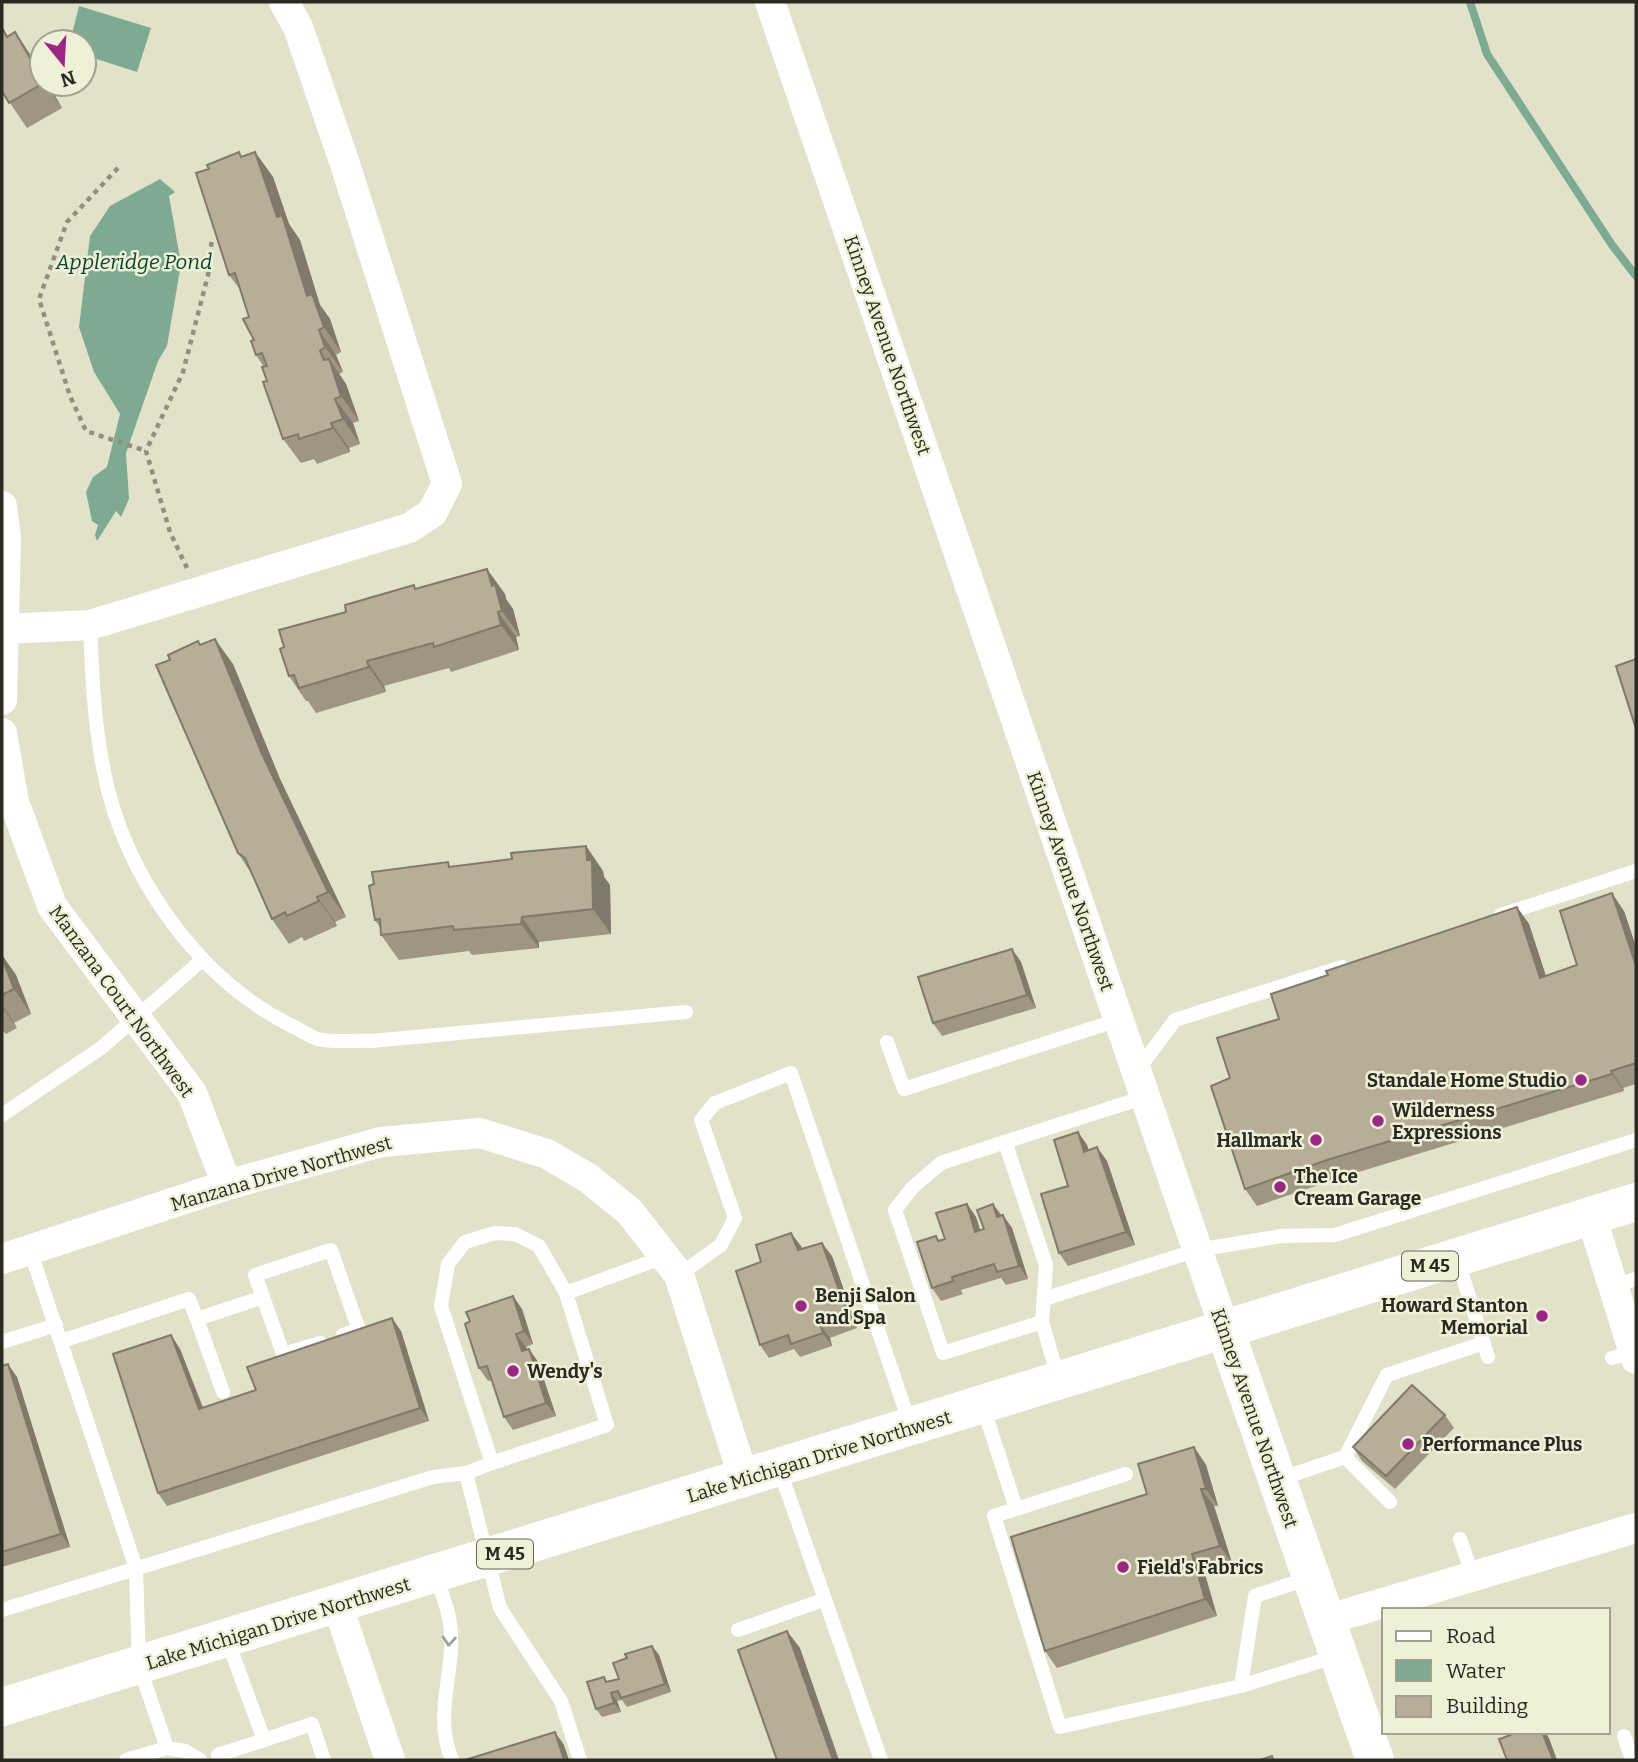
<svg xmlns="http://www.w3.org/2000/svg" width="1638" height="1762" font-family="Bitter,serif">
  <style>
    .water { fill: #7daa91 }
    .lines { fill: none; stroke-linecap: round; stroke-linejoin: round }
    .stream { stroke: #7daa91; stroke-width: 8 }
    .path { stroke: #90907f; stroke-width: 4.5; stroke-dasharray: 5 5; stroke-linecap: butt }
    .lane { stroke: #fff; stroke-width: 14 }
    .street { stroke: #fff; stroke-width: 30 }
    .secondary { stroke: #fff; stroke-width: 38 }
    .highway { stroke: #fff; stroke-width: 38 }
    .wall { fill: #9e9583 }
    .shaded-wall { fill: #81796a }
    .building { fill: #b8ad98; stroke: #81796a; stroke-width: 2 }
    .oneway { stroke: #9f9f9b }
    .poi-dot { fill: #9b2784; stroke: #eff0d8; stroke-width: 2.5 }
    .labels { text-anchor: middle; stroke-width: 5; stroke-linejoin: round; paint-order: stroke }
    .shield { fill: #eff0d8; stroke: #656558; stroke-width: 2 }
    .shield-label { font-size: 18px; font-weight: bold; fill: #2a2a21 }
    .street-label { font-size: 19px; fill: #2a2a21; stroke: #eff0d8 }
    .poi-label { font-size: 19px; font-weight: bold; fill: #2a2a21; stroke: #eff0d8; text-anchor: start }
    .water-label { font-size: 21px; font-style: italic; fill: #0a462d; stroke: #eff0d8 }
  </style>
  <rect width="100%" height="100%" fill="#e2e2cb"/>
  <g class="water">
    <path d="M79,6l72,22 -14,44 -53,-17v-13h-14z"/>
    <path d="M160,179l15,13 -6,4 12,68 -14,82 -9,15 -32,92 3,46 -8,18 -5,-6 -19,30 -2,-6 3,-10 -6,-4 -6,-29 7,-15 14,-10 13,-53 -26,-42 -15,-45 11,-91 20,-30z"/>
  </g>
  <g class="lines">
    <path class="stream" d="M1470,2l17,52 125,191 24,31"/>
    <g class="path">
      <path d="M118,168l-51,54 -28,77 31,97 16,35 60,20"/>
      <path d="M187,568l-17,-36 -24,-81 37,-79 25,-97 4,-37"/>
    </g>
    <g class="lane">
      <path d="M90,625c2,49 4,98 14,147 20,102 93,206 186,253 9,4 19,11 28,14 15,4 37,1 53,2l315,-29"/>
      <path d="M1501,915l135,-44"/>
      <path d="M887,1042l17,47 214,-69"/>
      <path d="M1137,1071l38,-51 167,-53"/>
      <path d="M2,1115l99,-67 100,-87"/>
      <path d="M1005,1142l-64,21 -29,25 -17,22 48,143 99,-31"/>
      <path d="M30,1250l106,318 3,97 28,83 18,3 15,9"/>
      <path d="M1457,1258l31,99"/>
      <path d="M679,1275l42,-30 14,-27 -34,-98 14,-17 76,-30 119,351"/>
      <path d="M1613,1286l23,-7"/>
      <path d="M263,1297l20,57 37,-11"/>
      <path d="M1044,1299l153,-49 85,-14 53,-1 301,-95"/>
      <path d="M197,1319l26,73"/>
      <path d="M62,1341l127,-42 8,20 66,-22 -8,-22 76,-25 28,80 -16,5"/>
      <path d="M2,1342l54,-17"/>
      <path d="M1612,1358l22,-6"/>
      <path d="M1059,1380l-17,-58 4,-57 -41,-123 140,-45"/>
      <path d="M983,1407l33,101"/>
      <path d="M492,1463l115,-38 -41,-132"/>
      <path d="M779,1468l102,292"/>
      <path d="M466,1473l34,135 61,93 19,59"/>
      <path d="M1126,1474l-132,42 66,211 181,-41 96,-30"/>
      <path d="M1280,1479l65,-22"/>
      <path d="M1390,1502l-45,-45 42,-82 97,-32"/>
      <path d="M1460,1539l13,37"/>
      <path d="M436,1575c4,15 12,32 14,48 7,45 -18,91 2,137"/>
      <path d="M2,1610l431,-133 33,-4 26,-10 -51,-157 7,-42 17,-22 30,-9 20,1 24,12 27,47 98,-36"/>
      <path d="M738,1630l85,-30"/>
      <path d="M227,1639l37,101 48,-16 12,36"/>
      <path d="M1241,1686l14,-90 54,-18"/>
      <path d="M1624,1736l8,24"/>
      <path d="M218,1755l46,-15"/>
      <path d="M126,1760l41,-12"/>
    </g>
    <g class="street">
      <path d="M770,2l455,1328"/>
      <path d="M2,506l4,31 -4,163"/>
      <path d="M4,629l86,-4 319,-97 23,-15 15,-29 -102,-320 -47,-137 -14,-25"/>
      <path d="M2,733l12,69 38,104 140,187 35,92"/>
      <path d="M1591,1216l45,143"/>
      <path d="M2,1259l225,-74 154,-43 99,-9 67,21 41,24 41,33 50,64 65,204"/>
      <path d="M337,1604l53,156"/>
      <path d="M1326,1620l310,-92"/>
    </g>
    <path class="secondary" d="M1225,1330l150,430"/>
    <path class="highway" d="M2,1707l1634,-505"/>
  </g>
  <g class="wall">
    <path d="M2,27l6,9 24,21 10,27h6l14,24 -35,20 -23,-34 -2,1z"/>
    <path d="M239,152l3,5 13,-5 18,25 16,47 11,16 20,65 10,14 11,33 -5,3 7,17 -4,2 7,10 13,37 -6,2 7,21 -11,4 1,4 -33,12 -3,-5 -13,4 -18,-24 -19,-72 -8,-12 -2,-15 -5,-23 -7,-25 -13,-17 -20,-106z"/>
    <path d="M416,589l89,5 1,5 7,10 7,27 -4,1 3,13 -68,22 -2,-4 -65,18 2,6 -70,21 -8,-12h-2l-17,-25 57,-64z"/>
    <path d="M201,645l32,19 47,115 66,138 -11,5 2,4 -33,15 -2,-4 -13,7 -17,-25 -21,-46 -13,-20 -68,-193z"/>
    <path d="M586,846l17,25 1,6 6,8 1,49 -72,8v6l-67,7 -3,-4 -70,9 -18,-25 -1,-8 -5,-7 77,-53 60,-8z"/>
    <path d="M1517,907l12,17 17,52 31,-11 47,-54 12,36v137l-13,4 1,3 -285,87 -82,28 -12,-17 -15,-111 49,-59 49,-44z"/>
    <path d="M1012,949l9,13 15,46 -94,28 -9,-13z"/>
    <path d="M2,955l14,20 15,39 -17,9 3,5 -11,6 -4,-4z"/>
    <path d="M1078,1132l9,13 2,6 18,10 28,84 -67,21 -9,-13z"/>
    <path d="M967,1204l9,13 4,13 4,-1 9,-25 19,24 16,51 -22,6 -5,-7 -40,12 2,4 -22,7 -9,-13 4,-52 4,5 5,-2z"/>
    <path d="M801,1246l1,3 30,7 25,72 -27,10 2,8 -32,11 -6,-8 -25,9 -9,-13 1,-83z"/>
    <path d="M522,1309l11,35 -7,3 1,3 2,-1 9,13 18,54 -43,14 -9,-13 -12,-37 -4,1 -9,-13z"/>
    <path d="M401,1331l28,90 -262,85 -9,-13 13,-158 9,14 23,58 53,-17z"/>
    <path d="M2,1366l15,11 53,170 -68,20z"/>
    <path d="M1445,1415l9,13 -59,61 -33,-28 -9,-14z"/>
    <path d="M1194,1447l12,18 12,41h-4l18,57 -28,8 13,45 -160,52 -12,-17z"/>
    <path d="M652,1646l7,9 12,37 -44,15 -5,-7 -5,1 4,11 -19,5 -6,-8 11,-27 12,-3 8,-21z"/>
  </g>
  <g class="shaded-wall">
    <path d="M15,32l17,25 10,17v5z"/>
    <path d="M45,84h3l14,24z"/>
    <path d="M255,152l18,25 16,47 11,16 20,65 10,14 11,33 -17,-25 -17,-31 -30,-79z"/>
    <path d="M319,330l17,25 7,17 -18,-25z"/>
    <path d="M320,351l12,18 -3,-10 17,25 13,37 -18,-25z"/>
    <path d="M335,399l18,24 7,21 -17,-25z"/>
    <path d="M331,423l18,25 1,4 -17,-24z"/>
    <path d="M487,569l18,25 1,5 7,10 7,27 -18,-25 -10,-25z"/>
    <path d="M498,612l18,25 3,13 -18,-25z"/>
    <path d="M215,639l18,25 47,115 66,138 -18,-25 -66,-138z"/>
    <path d="M367,661l17,25 2,6 -17,-25z"/>
    <path d="M586,846l17,25 1,6 6,8 1,49 -18,-25z"/>
    <path d="M1612,893l12,18 12,36v19z"/>
    <path d="M317,897l18,25 2,4 -18,-25z"/>
    <path d="M1517,907l12,17 23,71 -12,-17z"/>
    <path d="M522,917l17,25v6l-18,-24z"/>
    <path d="M1012,949l9,13 15,46 -9,-13z"/>
    <path d="M2,955l14,20 15,39 -17,-25 -12,-27z"/>
    <path d="M2,1005l12,18 3,5 -15,-21z"/>
    <path d="M1611,1071l12,17 1,3 -12,-17z"/>
    <path d="M1078,1132l9,13 6,20 -9,-13z"/>
    <path d="M1097,1147l10,14 28,84 -9,-13z"/>
    <path d="M967,1204l9,13 9,28 -10,-13z"/>
    <path d="M993,1204l9,14 -5,-1z"/>
    <path d="M1003,1215l9,13 16,51 -9,-13z"/>
    <path d="M791,1233l10,13 6,17 -9,-13z"/>
    <path d="M822,1243l10,13 25,72 -9,-13z"/>
    <path d="M513,1296l9,13 11,35 -9,-13z"/>
    <path d="M392,1318l9,13 28,90 -9,-13z"/>
    <path d="M820,1325l10,13 2,8 -9,-13z"/>
    <path d="M516,1334l10,13 6,17 -10,-13z"/>
    <path d="M171,1335l9,14 28,73 -9,-13z"/>
    <path d="M529,1349l9,13 18,54 -10,-13z"/>
    <path d="M8,1364l9,13 53,170 -9,-13z"/>
    <path d="M1194,1447l12,18 12,41 -12,-17z"/>
    <path d="M1201,1489l13,17 18,57 -12,-17z"/>
    <path d="M1192,1554l12,17 13,45 -12,-17z"/>
    <path d="M787,1631l13,17 39,112h-6z"/>
    <path d="M652,1646l7,9 12,37 -6,-8z"/>
    <path d="M611,1693l6,8 4,11 -7,-9z"/>
    <path d="M555,1732l9,13 5,15h-5z"/>
    <path d="M1542,1732h3l4,6 8,22h-4z"/>
  </g>
  <g class="building">
    <path d="M2,28l5,9 8,-5 27,47v5l-33,19 -7,-12z"/>
    <path d="M239,152l2,5 14,-5 22,65 5,-2 25,81 5,-2 12,33 -5,3 6,17 -5,4 4,9 5,-1 12,37 -6,3 8,20 -12,4 2,5 -34,11 -1,-5 -15,5 -20,-57 4,-1 -5,-14 5,-1 -5,-13 -6,2 -5,-14 3,-1 -11,-21 6,-2 -14,-44 -6,2 -33,-102 13,-4 -2,-4z"/>
    <path d="M487,569l5,17 3,-2 7,27 -4,1 3,13 -67,22 -1,-4 -66,18 2,6 -70,21 -5,-13 -5,1 -9,-27 4,-2 -5,-17 67,-18 -1,-7 69,-20 1,4z"/>
    <path d="M215,639l47,115 66,138 -11,5 2,4 -32,15 -2,-4 -13,7 -27,-61 -7,-5 -82,-188 14,-5 -2,-5 30,-14 2,4z"/>
    <path d="M1636,659v70l-20,-63z"/>
    <path d="M586,846l1,14h5l1,49 -71,8 -1,7 -67,6 -1,-4 -72,9 -1,-16 -5,1 -6,-34 5,-2 -2,-12 76,-10 1,5 63,-8 -1,-6z"/>
    <path d="M1612,893l24,73v97l-25,8 1,3 -285,86 -82,29 -34,-103 19,-8 -13,-40 62,-19 -8,-25 57,-19 -2,-4 191,-64 23,71 37,-13 -17,-54z"/>
    <path d="M1012,949l15,46 -94,28 -15,-46z"/>
    <path d="M2,958l12,31 -12,6z"/>
    <path d="M1078,1132l6,20 13,-5 29,85 -67,21 -18,-59 27,-8 -14,-46z"/>
    <path d="M967,1204l8,28 9,-3 -7,-19 16,-6 4,13 6,-2 16,51 -22,6 -3,-8 -42,13 1,4 -21,7 -15,-46 19,-6 2,5 7,-2 -9,-26z"/>
    <path d="M791,1233l7,17 24,-7 26,72 -28,10 3,8 -32,11 -3,-9 -28,10 -24,-74 25,-9 -5,-17z"/>
    <path d="M513,1296l11,35 -8,3 6,17 7,-2 17,54 -42,14 -17,-51 -8,2 -14,-44 5,-3 -4,-9z"/>
    <path d="M392,1318l28,90 -262,85 -45,-139 58,-19 28,74 57,-19 -9,-23z"/>
    <path d="M8,1364l53,170 -59,18v-186z"/>
    <path d="M1412,1385l33,30 -59,61 -33,-29z"/>
    <path d="M1194,1447l12,42h-5l19,57 -28,8 13,45 -160,52 -34,-114 136,-43 -9,-30z"/>
    <path d="M787,1631l46,129h-56l-39,-110z"/>
    <path d="M652,1646l13,38 -44,14 -3,-7 -7,2 3,10 -18,6 -9,-27 17,-5 2,5 13,-3 -6,-16 14,-5 -2,-4z"/>
    <path d="M555,1732l9,28h-99z"/>
    <path d="M1519,1732h23l11,28h-46l-8,-21z"/>
    <path d="M1272,1756l1,4h-13z"/>
  </g>
  <defs><path id="oneway-chevron" d="M-2-3.5L2.5 0L-2 3.5" fill="none" stroke-width="1.6" stroke-linecap="round" stroke-linejoin="round" transform="scale(1.75)"/></defs>
  <use class="oneway" href="#oneway-chevron" transform="translate(449 1641) rotate(94)"/>
  <g class="poi-dot">
    <circle cx="1581" cy="1080" r="7"/>
    <circle cx="1378" cy="1121" r="7"/>
    <circle cx="1316" cy="1140" r="7"/>
    <circle cx="1280" cy="1187" r="7"/>
    <circle cx="801" cy="1306" r="7"/>
    <circle cx="1542" cy="1316" r="7"/>
    <circle cx="513" cy="1371" r="7"/>
    <circle cx="1408" cy="1444" r="7"/>
    <circle cx="1123" cy="1567" r="7"/>
  </g>
  <g class="labels">
    <g class="shield">
      <rect x="1402" y="1251.5" width="56" height="29" rx="5"/>
      <rect x="477" y="1539.5" width="56" height="29" rx="5"/>
    </g>
    <g class="shield-label">
      <text x="1430" y="1272">M 45</text>
      <text x="505" y="1560">M 45</text>
    </g>
    <g class="street-label">
      <text transform="translate(888 345) rotate(71)" y="7">Kinney Avenue Northwest</text>
      <text transform="translate(1071 881) rotate(71)" y="7">Kinney Avenue Northwest</text>
      <text transform="translate(122 1001) rotate(54)" y="7">Manzana Court Northwest</text>
      <text transform="translate(281 1173) rotate(-16)" y="7">Manzana Drive Northwest</text>
      <text transform="translate(1255 1418) rotate(71)" y="7">Kinney Avenue Northwest</text>
      <text transform="translate(819 1456) rotate(-17)" y="7">Lake Michigan Drive Northwest</text>
      <text transform="translate(278 1623) rotate(-17)" y="7">Lake Michigan Drive Northwest</text>
    </g>
    <g class="poi-label">
      <text x="1567" y="1087" text-anchor="end">Standale Home Studio</text>
      <text x="1392" y="1117">Wilderness<tspan x="1392" dy="22">Expressions</tspan></text>
      <text x="1302" y="1147" text-anchor="end">Hallmark</text>
      <text x="1294" y="1183">The Ice<tspan x="1294" dy="22">Cream Garage</tspan></text>
      <text x="815" y="1302">Benji Salon<tspan x="815" dy="22">and Spa</tspan></text>
      <text x="1528" y="1312" text-anchor="end">Howard Stanton<tspan x="1528" dy="22">Memorial</tspan></text>
      <text x="527" y="1378">Wendy's</text>
      <text x="1422" y="1451">Performance Plus</text>
      <text x="1137" y="1574">Field's Fabrics</text>
    </g>
    <g class="water-label">
      <text x="134" y="269">Appleridge Pond</text>
    </g>
  </g>
  <rect width="1638" height="1762" fill="none" stroke="#2a2a21" stroke-width="7"/>
  <rect x="1382" y="1608" width="228" height="126" fill="#eff0d8" stroke="#a0a18f" stroke-width="2"/>
  <rect x="1396" y="1631" width="35" height="10" fill="#ffffff" stroke="#a0a18f" stroke-width="2"/>
  <text x="1446" y="1643" font-size="21" fill="#2a2a21">Road</text>
  <rect x="1396" y="1660" width="35" height="21" fill="#7daa91" stroke="#a0a18f" stroke-width="2"/>
  <text x="1446" y="1678" font-size="21" fill="#2a2a21">Water</text>
  <rect x="1396" y="1696" width="35" height="21" fill="#b8ad98" stroke="#a0a18f" stroke-width="2"/>
  <text x="1446" y="1713" font-size="21" fill="#2a2a21">Building</text>
  <g transform="translate(63 63) rotate(162)"><circle r="33" fill="#eff0d8" stroke="#a0a18f" stroke-width="2"/>
  <path d="M0-5L12 26L0 18L-12 26Z" fill="#9b2784"/>
  <text y="-10" font-size="19" font-weight="bold" text-anchor="middle" fill="#2a2a21">N</text>
  </g>
</svg>
